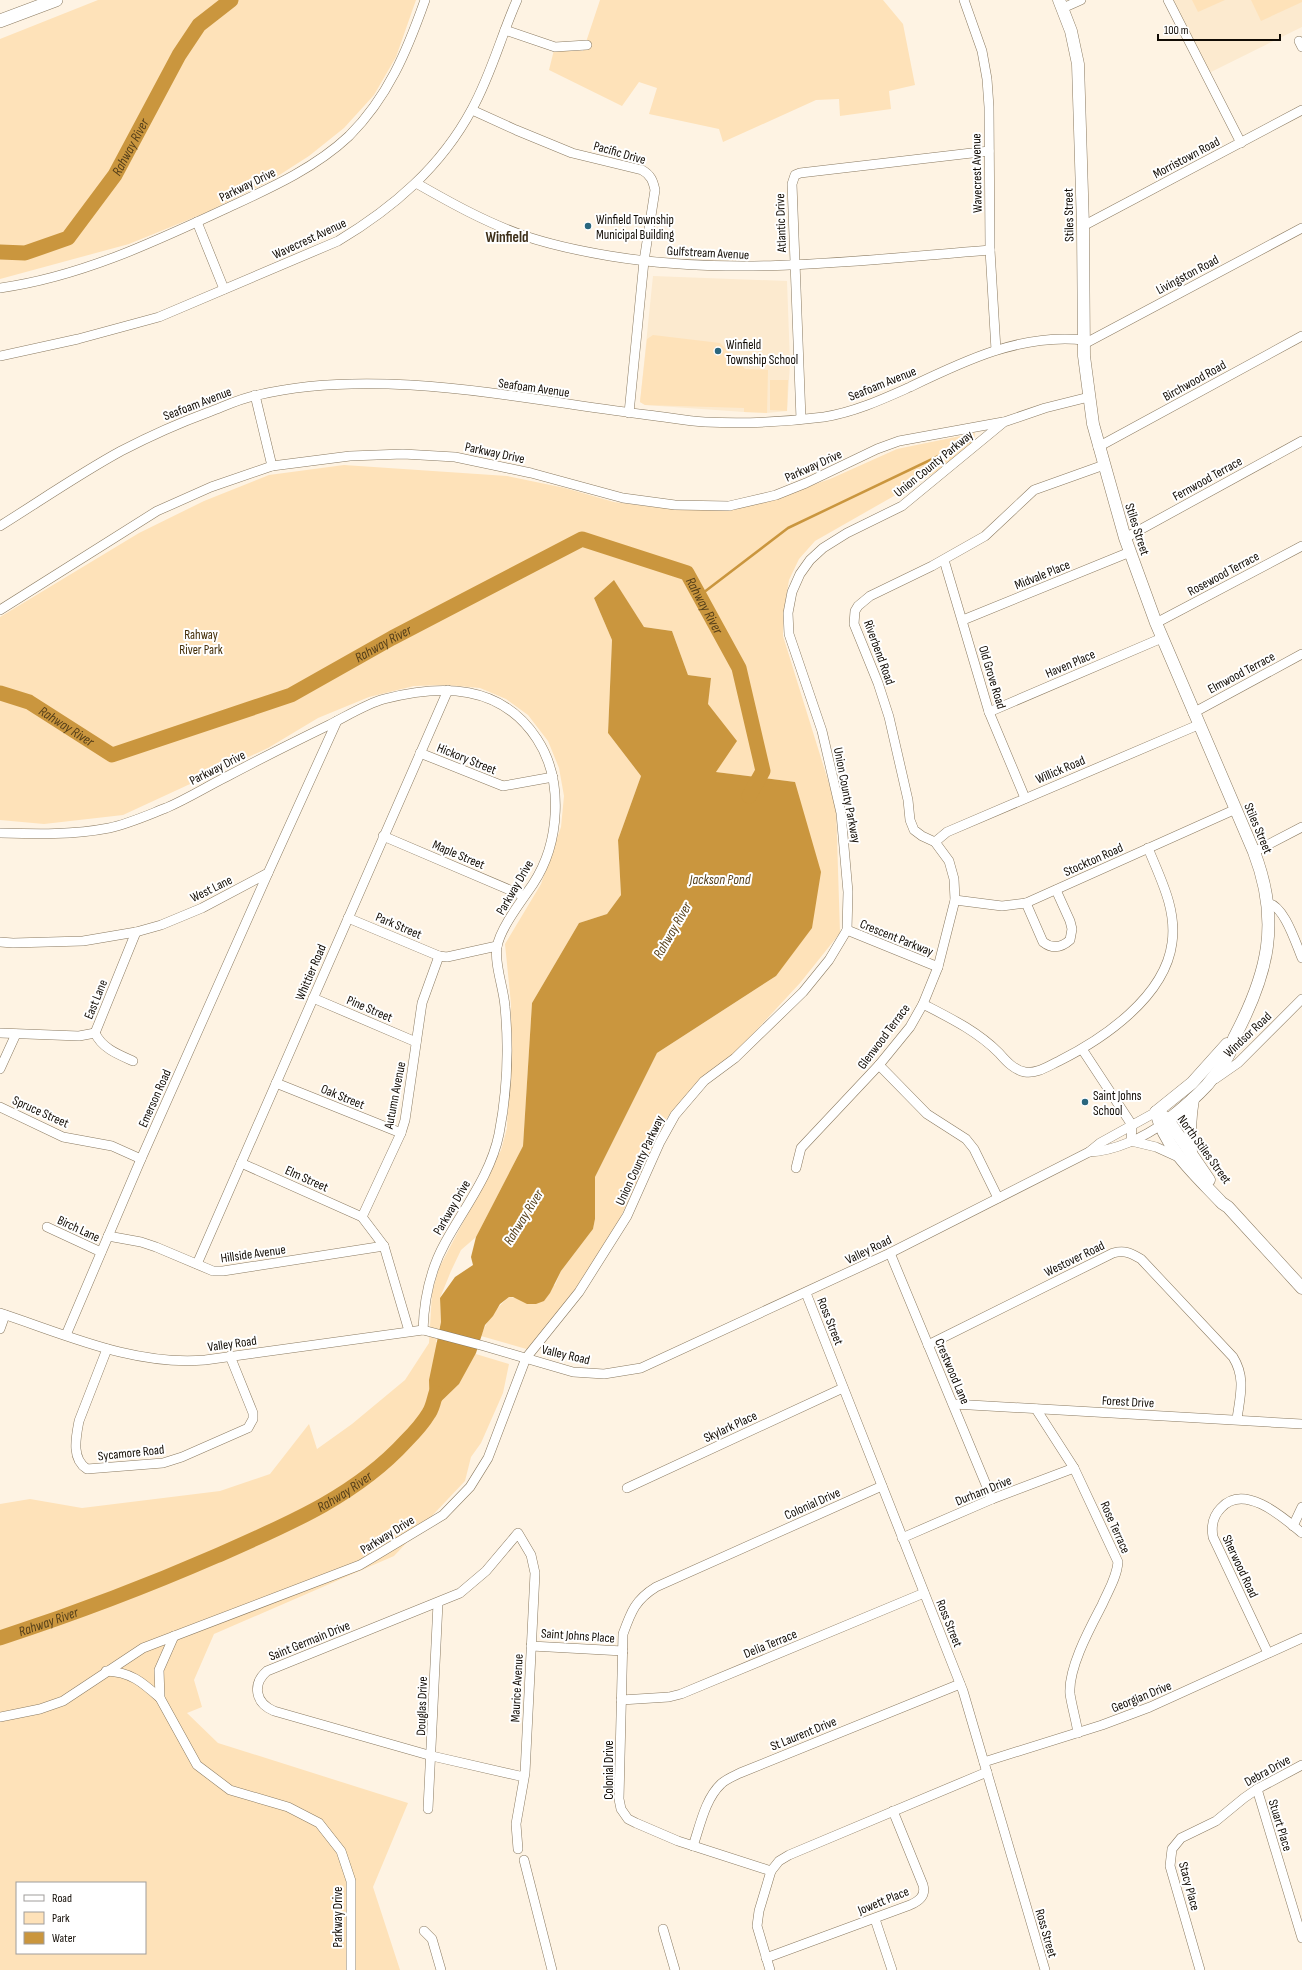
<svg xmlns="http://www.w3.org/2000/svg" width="1302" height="1970" font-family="'Sofia Sans Condensed',sans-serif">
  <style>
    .built { fill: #fceacf }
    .green { fill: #fee2b9; fill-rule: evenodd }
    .water { fill: #ca963e }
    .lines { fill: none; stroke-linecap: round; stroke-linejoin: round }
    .stream { stroke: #ca963e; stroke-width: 2.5 }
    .river { stroke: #ca963e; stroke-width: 15 }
    .minor-casing { stroke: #8a7a61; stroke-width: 10 }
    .major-casing { stroke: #8a7a61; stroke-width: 13 }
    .highway-casing { stroke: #8a7a61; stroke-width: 14 }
    .minor { stroke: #fff; stroke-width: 9 }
    .major { stroke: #fff; stroke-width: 12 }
    .highway { stroke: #fff; stroke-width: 13 }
    .poi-dot { fill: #2a667e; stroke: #fff; stroke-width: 1.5 }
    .labels { text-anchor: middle; stroke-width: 4; stroke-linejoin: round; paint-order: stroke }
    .street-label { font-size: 13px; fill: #110b04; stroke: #fff }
    .poi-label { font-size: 13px; fill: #110b04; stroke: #fff; text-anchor: start }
    .park-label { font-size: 13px; fill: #422c06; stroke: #fff }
    .water-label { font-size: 14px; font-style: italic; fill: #543e19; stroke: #fff }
    .quarter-label { font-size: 15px; font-weight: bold; fill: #3c2e18; stroke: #fff }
  </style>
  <rect width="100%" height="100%" fill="#fef3e3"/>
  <g class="built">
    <path d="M1172,0h130v27l-93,46z"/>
    <path d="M653,276l134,5 3,82 -3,48 -20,2 -23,-1 -99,-7 -5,-3z"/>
  </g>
  <g class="green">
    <path d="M98,0h318l-20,57 -22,38 -30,33 -35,28 -39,25 -65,32 -76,31 -129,35v-240z"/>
    <path d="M600,0h283l20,24 12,61 -26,6 2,18 -51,7 -1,-17 -23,1 -93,42 -4,-13 -70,-15 8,-26 -18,-6 -17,24 -73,-36 5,-20 29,1z"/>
    <path d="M1192,0h33l-27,12z"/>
    <path d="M1251,0h51v2l-41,19z"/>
    <path d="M653,335l67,8 25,26 23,1 -1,43 -23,-1v-4l-99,-3 -5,-3 7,-63z"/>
    <path d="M770,380h18l-1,31 -17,-1z"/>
    <path d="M975,433l-1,10 -38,29 -121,69 -16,18 -10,21 -6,36v20l53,170 4,127 -40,50 -62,67 -43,35 -29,34 -61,132 -75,99 -49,-14c4,-13 17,-30 28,-39l8,1 38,-13 6,-14 32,-42 2,-10v-42l62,-124 119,-77 19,-194 -79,-10 20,-31 -29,-37 4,-26 -23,-3 -16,-44 -28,-4 -30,-46 -20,17 18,42 -4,93 33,43 -23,64 3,55 -14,19 -28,9 -47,80 -9,143 -47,91 -15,13 -10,21 -11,27 1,24 -5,20 73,22 -6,29 -22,50 -10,14 -6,24 -71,75 -180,78 -20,46 8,27 -15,6 31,30 190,60 -35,84 27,83h-400v-466l30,-5 52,9 138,-17 50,-17 39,-50 8,25 35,-25 53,-44 24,-37 3,-50 7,-25 62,-118 6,-22 4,-124 -6,-60 36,-60 20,-57 3,-31 -5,-28 -11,-27 -20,-26 -22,-16 -26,-11 -34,-3 -32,1 -45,11 -51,21 -50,30 -145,67 -79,9 -44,-4v-203l139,-84 65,-32 65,-26 75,-10 163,11 58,12 49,14 48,6 46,2 53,-8 69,-23 67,-30zM17,1883h128v70h-128z"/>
  </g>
  <path class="water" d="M614,580l30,47 28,4 16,44 23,3 -3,26 29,37 -21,31 79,10 26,90 -9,56 -36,48 -119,77 -62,124v42l-2,10 -32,42 -11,22 -6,8 -8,3h-9l-14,-7h-4l-9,7 -7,12 -8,9 -9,28 -17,31 -29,28 -1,-32 12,-58 -1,-24 15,-21 18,-12 -2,-8 5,-20 47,-91 9,-143 47,-80 28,-9 14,-19 -3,-55 23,-64 -33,-43 4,-93 -18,-42z"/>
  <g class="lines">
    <path class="stream" d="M699,596l89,-68 184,-88"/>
    <g class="river">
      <path id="s1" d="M0,252l25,1 43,-15 47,-63 64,-120 20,-30 32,-25"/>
      <path id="s2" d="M0,693l29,9 83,53 179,-60 101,-57 190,-99 105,34 52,95 24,103 -14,25"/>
      <path id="s3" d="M0,1638c73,-24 145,-51 216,-82 68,-30 139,-59 190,-115 8,-8 17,-18 23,-28 4,-6 5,-14 7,-20"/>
    </g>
    <g class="minor-casing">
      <g id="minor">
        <path d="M964,0l18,51 5,28 2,28 1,143 6,100"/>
        <path d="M1168,0l73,143"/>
        <path d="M1063,8l18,-8"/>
        <path d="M505,30l50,17 32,-2"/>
        <path d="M1299,41l3,6"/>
        <path d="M472,110l44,20 56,23 70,17c9,5 11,11 13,20l-11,71 -15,152"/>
        <path d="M416,183c35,20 69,39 106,52 29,10 58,16 88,21 127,21 253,4 380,-6"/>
        <path d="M197,222l27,67"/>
        <path d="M1083,226l219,-116"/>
        <path d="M0,288c79,-11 152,-45 225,-79 43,-20 89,-40 124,-73 39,-39 58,-85 76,-136"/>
        <path d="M1084,344l218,-116"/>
        <path d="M0,356l78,-17 81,-22 179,-76c55,-33 103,-74 134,-132 19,-34 29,-73 45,-109"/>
        <path d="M255,395l17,71"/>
        <path d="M801,419l-9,-235 3,-9 5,-2 189,-22"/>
        <path d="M1098,447l204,-111"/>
        <path d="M0,526c40,-25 79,-52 121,-75 29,-15 58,-28 88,-39 16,-6 32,-14 49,-17 122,-29 267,5 390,20 19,2 38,6 57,7 39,2 80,0 119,-5 31,-5 59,-18 86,-30 54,-26 112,-54 174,-47"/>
        <path d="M1125,538l177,-97"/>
        <path d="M944,560l45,152 36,86"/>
        <path d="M0,610l157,-99 54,-24 61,-21 78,-10 53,-2 52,3 76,16 92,25 52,7 54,1 47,-11 30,-12 71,-34 22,-8 104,-19"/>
        <path d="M963,620l167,-68"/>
        <path d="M1156,623l146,-77"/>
        <path d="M989,712l173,-74"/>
        <path d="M1193,713l109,-59"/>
        <path d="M420,753l83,33 50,-9"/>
        <path d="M0,833c37,1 73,2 109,-5 19,-4 39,-13 57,-20 21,-9 40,-21 60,-31 34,-18 68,-35 103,-52 18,-9 37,-21 55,-26 58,-15 117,-15 153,40 27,41 23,104 -4,145 -10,15 -33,44 -36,63 -3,17 7,42 8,60 4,41 2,86 -6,127 -8,40 -35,74 -54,109 -15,27 -21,56 -22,87"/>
        <path d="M383,836l141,60"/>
        <path d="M935,842l12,-10 251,-107"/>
        <path d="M1254,852l48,-25"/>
        <path d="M955,900l47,6 24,-3 210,-94"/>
        <path d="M1026,903l17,39c9,7 18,6 27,-2l2,-11 -2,-8 -14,-31"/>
        <path d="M1267,903c17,1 29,41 35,55"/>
        <path d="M348,918l91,38"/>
        <path d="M847,930l91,37"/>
        <path d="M0,942l13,1 70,-2 53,-9 25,-7 41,-17 66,-35 69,-152"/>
        <path d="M313,998l103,44"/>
        <path d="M923,1004c27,14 54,27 76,49 7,8 15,17 26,19 12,2 23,-6 34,-11 44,-22 106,-64 113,-118 5,-34 -12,-65 -24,-95"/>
        <path d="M0,1033l79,3 16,-3"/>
        <path d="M95,1033l41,-101"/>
        <path d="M95,1033c7,15 22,21 38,28"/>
        <path d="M1082,1049l50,76 -1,16 25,6 22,10"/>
        <path d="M879,1065l48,49 39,25 8,10 24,49"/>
        <path d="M0,1069l16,-35"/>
        <path d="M1215,1079l23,-16 64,-64"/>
        <path d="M276,1083l125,50"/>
        <path d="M0,1107l63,30 49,9 29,13"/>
        <path d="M1089,1152c26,-1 56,-15 76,-30"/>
        <path d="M241,1163l121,54"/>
        <path d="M796,1168l5,-20 78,-83 31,-38 13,-23 15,-37 17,-67 -1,-21 -5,-18 -14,-19 -13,-6 -8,-6 -4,-10 -2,-20 -19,-83 -11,-34 -24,-59 1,-13 3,-5 12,-10 62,-30 53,-30 49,-46 70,-25"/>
        <path d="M47,1227l54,25"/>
        <path d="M108,1236l33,6 15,5 57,24h10l161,-25"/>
        <path d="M890,1253l102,246"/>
        <path d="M197,1264l251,-574"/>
        <path d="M806,1293l157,398 82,279"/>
        <path d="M0,1313c67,22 134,53 205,47l218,-30 61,16 89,26 31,2 37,-6 249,-115 199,-101 11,-9 56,-31"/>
        <path d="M0,1329l5,-14"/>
        <path d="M409,1331l-25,-85 -22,-29 39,-84 4,-13 17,-117 17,-47 8,1 50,-11"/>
        <path d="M66,1335l75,-176 127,-286"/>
        <path d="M928,1345l185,-92c12,-3 18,0 28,6l92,98c13,21 7,39 4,62"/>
        <path d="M107,1349l-28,72c-3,16 -8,38 8,48l76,-6 19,-6 66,-29 5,-9v-6l-23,-57"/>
        <path d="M953,1404l349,20"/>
        <path d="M1036,1409l38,59 44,94c-1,15 -10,29 -16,43 -12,23 -34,63 -32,89 2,13 6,26 8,39"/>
        <path d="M627,1488l216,-100"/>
        <path d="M1293,1526l9,-19"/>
        <path d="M902,1538l90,-39 82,-31"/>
        <path d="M174,1636l-15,34 1,28 37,67 33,25 58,17 31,16 22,28 10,30v89"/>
        <path d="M531,1646l92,5"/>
        <path d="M1268,1653l-55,-116c-2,-11 0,-21 8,-29 23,-26 63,10 81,25"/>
        <path d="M106,1671c25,1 36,11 54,27"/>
        <path d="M621,1700l48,-3 12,-3 243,-101"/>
        <path d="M0,1717l40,-8 23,-8 80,-53 217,-83 83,-50 27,-28 18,-29 38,-100 53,-66 48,-76 33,-74 15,-27 29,-34 31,-23 68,-66 26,-32 18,-30 1,-38 -7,-79 -19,-82 -33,-97 -1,-21 4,-21 8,-18 10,-14 13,-12 24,-15 55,-27 102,-84 41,-14 44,-11"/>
        <path d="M984,1762l118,-37 48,-18 152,-69"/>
        <path d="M1257,1789l45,149"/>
        <path d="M428,1809l10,-206"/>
        <path d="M693,1846c7,-20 12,-47 28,-62 5,-5 13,-8 19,-11l220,-89"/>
        <path d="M518,1849l-2,-25 9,-51 10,-200 -4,-18 -13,-22 -32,38 -26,22 -193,78c-15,13 -12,32 7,40l158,45 92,21"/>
        <path d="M524,1860l28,110"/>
        <path d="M771,1871l-93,-30 -42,-18 -8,-4 -7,-10 -2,-10 4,-165c8,-22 12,-34 33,-47l226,-101"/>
        <path d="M875,1919l17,51"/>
        <path d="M663,1929l12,41"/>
        <path d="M424,1931l8,8 9,31"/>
        <path d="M766,1958l144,-53c9,-4 16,-9 13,-20l-30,-74"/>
        <path d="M770,1970l-13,-44 2,-15 12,-40 8,-10 10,-6 198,-83"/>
        <path d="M1200,1970l-30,-104 2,-17 9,-11 35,-17 28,-23 13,-9 45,-24"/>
      </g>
    </g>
    <g class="major-casing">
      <g id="major">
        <path d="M1059,0l12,31 7,33 5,162 1,130 9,68 32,114 31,85 98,229c27,70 14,122 -20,186 -1,3 -1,6 -2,9 -5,14 -16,27 -25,38 -12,13 -25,24 -39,35"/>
        <path d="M1156,1112c10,38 40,63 66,91l6,4 74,81"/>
        <path d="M1156,1112l36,-29 35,-39"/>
        <path d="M1163,1116l5,4 41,60"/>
        <path d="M1191,1151c-2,-18 -1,-34 2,-52"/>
      </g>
    </g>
    <g class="highway-casing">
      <path id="highway" d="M0,21l56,-21"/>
    </g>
    <use href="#minor" class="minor"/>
    <use href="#major" class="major"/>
    <use href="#highway" class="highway"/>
  </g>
  <g class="poi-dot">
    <circle cx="588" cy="226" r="4"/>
    <circle cx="718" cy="351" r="4"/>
    <circle cx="1085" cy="1102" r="4"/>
  </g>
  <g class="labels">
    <g class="street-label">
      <text transform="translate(620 152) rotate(16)" y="5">Pacific Drive</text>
      <text transform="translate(1186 157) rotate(-28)" y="5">Morristown Road</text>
      <text transform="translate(976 173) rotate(-91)" y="5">Wavecrest Avenue</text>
      <text transform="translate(247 184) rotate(-26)" y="5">Parkway Drive</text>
      <text transform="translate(1068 215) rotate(-91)" y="5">Stiles Street</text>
      <text transform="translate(780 223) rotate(-92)" y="5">Atlantic Drive</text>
      <text transform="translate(309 238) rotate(-25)" y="5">Wavecrest Avenue</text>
      <text transform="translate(708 252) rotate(3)" y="5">Gulfstream Avenue</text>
      <text transform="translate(1187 274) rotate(-28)" y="5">Livingston Road</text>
      <text transform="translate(1194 380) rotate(-29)" y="5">Birchwood Road</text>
      <text transform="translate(882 383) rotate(-22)" y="5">Seafoam Avenue</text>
      <text transform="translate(534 387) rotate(8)" y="5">Seafoam Avenue</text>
      <text transform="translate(197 403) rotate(-21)" y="5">Seafoam Avenue</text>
      <text transform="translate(495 452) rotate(12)" y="5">Parkway Drive</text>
      <text transform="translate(933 463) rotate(-39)" y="5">Union County Parkway</text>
      <text transform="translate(813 465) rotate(-24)" y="5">Parkway Drive</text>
      <text transform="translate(1207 478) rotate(-29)" y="5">Fernwood Terrace</text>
      <text transform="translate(1138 529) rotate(72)" y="5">Stiles Street</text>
      <text transform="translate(1223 573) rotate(-28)" y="5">Rosewood Terrace</text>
      <text transform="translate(1042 574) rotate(-22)" y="5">Midvale Place</text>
      <text transform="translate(880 652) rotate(70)" y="5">Riverbend Road</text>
      <text transform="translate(1070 663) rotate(-23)" y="5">Haven Place</text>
      <text transform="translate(1241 672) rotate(-28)" y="5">Elmwood Terrace</text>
      <text transform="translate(993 677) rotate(73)" y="5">Old Grove Road</text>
      <text transform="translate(467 758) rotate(22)" y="5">Hickory Street</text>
      <text transform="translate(217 767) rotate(-27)" y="5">Parkway Drive</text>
      <text transform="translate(1060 769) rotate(-23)" y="5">Willick Road</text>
      <text transform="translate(848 795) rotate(79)" y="5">Union County Parkway</text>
      <text transform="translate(1259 828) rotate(67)" y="5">Stiles Street</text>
      <text transform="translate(459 854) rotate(23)" y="5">Maple Street</text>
      <text transform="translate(1093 859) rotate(-24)" y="5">Stockton Road</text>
      <text transform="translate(514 887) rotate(-60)" y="5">Parkway Drive</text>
      <text transform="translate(211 888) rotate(-26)" y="5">West Lane</text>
      <text transform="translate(399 925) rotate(23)" y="5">Park Street</text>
      <text transform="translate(897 937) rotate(22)" y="5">Crescent Parkway</text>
      <text transform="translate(310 972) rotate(-67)" y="5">Whittier Road</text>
      <text transform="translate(95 999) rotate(-68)" y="5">East Lane</text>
      <text transform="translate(370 1008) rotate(23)" y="5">Pine Street</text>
      <text transform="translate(1247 1034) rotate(-43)" y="5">Windsor Road</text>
      <text transform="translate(883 1036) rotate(-53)" y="5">Glenwood Terrace</text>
      <text transform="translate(394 1095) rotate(-79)" y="5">Autumn Avenue</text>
      <text transform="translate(343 1096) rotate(22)" y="5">Oak Street</text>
      <text transform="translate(154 1098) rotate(-66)" y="5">Emerson Road</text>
      <text transform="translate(41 1111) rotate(24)" y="5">Spruce Street</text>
      <text transform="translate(1205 1149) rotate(54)" y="5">North Stiles Street</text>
      <text transform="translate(639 1160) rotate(-65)" y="5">Union County Parkway</text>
      <text transform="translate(307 1178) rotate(24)" y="5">Elm Street</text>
      <text transform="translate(451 1207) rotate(-60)" y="5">Parkway Drive</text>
      <text transform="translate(79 1228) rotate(25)" y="5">Birch Lane</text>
      <text transform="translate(868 1249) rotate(-26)" y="5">Valley Road</text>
      <text transform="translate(253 1253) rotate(-8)" y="5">Hillside Avenue</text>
      <text transform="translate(1074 1258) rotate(-26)" y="5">Westover Road</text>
      <text transform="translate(831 1321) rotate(68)" y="5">Ross Street</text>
      <text transform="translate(232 1343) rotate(-8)" y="5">Valley Road</text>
      <text transform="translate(566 1354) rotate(13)" y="5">Valley Road</text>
      <text transform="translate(953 1371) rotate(67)" y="5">Crestwood Lane</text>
      <text transform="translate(1128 1401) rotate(3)" y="5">Forest Drive</text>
      <text transform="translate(730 1426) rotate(-25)" y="5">Skylark Place</text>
      <text transform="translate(131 1452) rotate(-6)" y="5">Sycamore Road</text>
      <text transform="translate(983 1490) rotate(-22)" y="5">Durham Drive</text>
      <text transform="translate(812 1503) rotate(-24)" y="5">Colonial Drive</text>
      <text transform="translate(1116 1527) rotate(66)" y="5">Rose Terrace</text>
      <text transform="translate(387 1534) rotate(-32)" y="5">Parkway Drive</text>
      <text transform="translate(1241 1566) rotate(65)" y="5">Sherwood Road</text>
      <text transform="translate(950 1623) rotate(68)" y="5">Ross Street</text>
      <text transform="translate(578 1635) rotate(4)" y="5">Saint Johns Place</text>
      <text transform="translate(309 1640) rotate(-22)" y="5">Saint Germain Drive</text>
      <text transform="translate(770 1643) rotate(-22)" y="5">Delia Terrace</text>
      <text transform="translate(516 1688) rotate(-87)" y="5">Maurice Avenue</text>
      <text transform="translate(1141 1696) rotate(-22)" y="5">Georgian Drive</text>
      <text transform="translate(421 1706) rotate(-88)" y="5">Douglas Drive</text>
      <text transform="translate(803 1733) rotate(-22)" y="5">St Laurent Drive</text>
      <text transform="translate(608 1770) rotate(-90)" y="5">Colonial Drive</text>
      <text transform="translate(1267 1770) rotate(-29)" y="5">Debra Drive</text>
      <text transform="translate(1281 1825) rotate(73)" y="5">Stuart Place</text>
      <text transform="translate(1190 1886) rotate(75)" y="5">Stacy Place</text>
      <text transform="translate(883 1900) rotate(-22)" y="5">Jowett Place</text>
      <text transform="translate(337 1917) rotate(-90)" y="5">Parkway Drive</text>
      <text transform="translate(1047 1933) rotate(74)" y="5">Ross Street</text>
    </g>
    <g class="poi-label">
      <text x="596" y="224">Winfield Township<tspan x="596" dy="15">Municipal Building</tspan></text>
      <text x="726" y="349">Winfield<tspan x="726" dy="15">Township School</tspan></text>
      <text x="1093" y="1100">Saint Johns<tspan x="1093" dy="15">School</tspan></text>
    </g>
    <g class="park-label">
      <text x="201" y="639">Rahway<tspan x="201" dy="15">River Park</tspan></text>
    </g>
    <g class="water-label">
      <text dy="5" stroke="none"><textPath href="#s1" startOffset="181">Rahway River</textPath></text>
      <text dy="5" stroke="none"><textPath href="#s2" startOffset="795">Rahway River</textPath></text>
      <text dy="5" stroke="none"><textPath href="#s2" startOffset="423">Rahway River</textPath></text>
      <text dy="5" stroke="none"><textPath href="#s2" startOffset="75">Rahway River</textPath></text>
      <text x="720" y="884">Jackson Pond</text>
      <text transform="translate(672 930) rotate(-60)" y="5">Rahway River</text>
      <text transform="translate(523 1217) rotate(-58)" y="5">Rahway River</text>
      <text dy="5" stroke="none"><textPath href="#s3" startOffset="375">Rahway River</textPath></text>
      <text dy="5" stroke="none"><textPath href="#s3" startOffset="51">Rahway River</textPath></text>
    </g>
    <g class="quarter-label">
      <text x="507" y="242">Winfield</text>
    </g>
  </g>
  <rect x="16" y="1882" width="130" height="72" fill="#ffffff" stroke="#a09d9b"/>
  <rect x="24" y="1895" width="20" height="6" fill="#ffffff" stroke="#a09d9b"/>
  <text x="52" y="1902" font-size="12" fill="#110b04">Road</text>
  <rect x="24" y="1912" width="20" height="12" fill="#fee2b9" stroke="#a09d9b"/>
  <text x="52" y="1922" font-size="12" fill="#110b04">Park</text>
  <rect x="24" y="1932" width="20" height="12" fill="#ca963e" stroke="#a09d9b"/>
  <text x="52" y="1942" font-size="12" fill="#110b04">Water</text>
  <path d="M1158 34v6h122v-6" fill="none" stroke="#110b04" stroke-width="2"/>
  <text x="1164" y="34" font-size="12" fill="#110b04" stroke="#ffffff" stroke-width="3" paint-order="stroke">100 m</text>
</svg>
